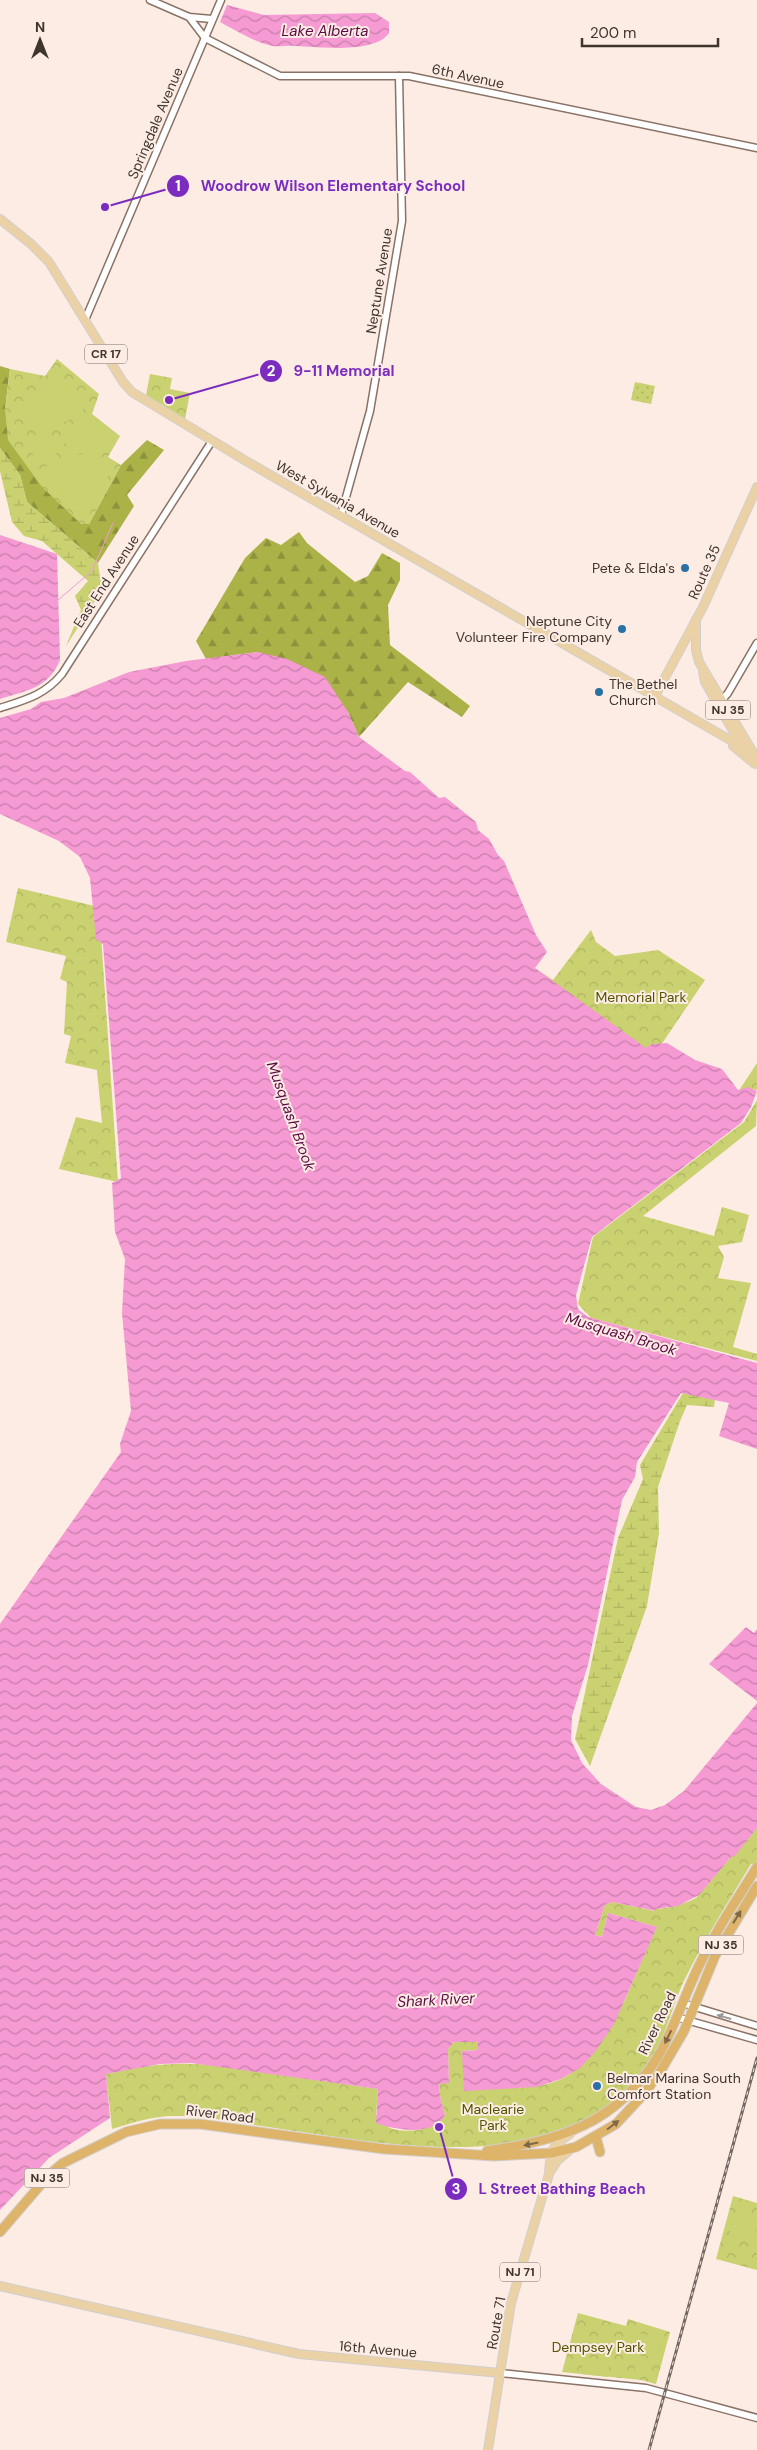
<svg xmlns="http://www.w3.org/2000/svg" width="757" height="2450" font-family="'DM Sans',sans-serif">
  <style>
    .grass { fill: url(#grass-dots) }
    .forest { fill: url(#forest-firs) }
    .wetland { fill: url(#wetland-marsh) }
    .park { fill: url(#park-crowns) }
    .pitch { fill: #cad170 }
    .water { fill: url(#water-waves) }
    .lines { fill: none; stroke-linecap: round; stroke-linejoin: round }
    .stream { stroke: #f59ad3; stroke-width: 1 }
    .minor-casing { stroke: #8a7266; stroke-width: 9 }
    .major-casing { stroke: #d1cfcd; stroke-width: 10 }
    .highway-casing { stroke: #d1cfcd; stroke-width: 11 }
    .minor { stroke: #fff; stroke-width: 6 }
    .major { stroke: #ebd2a6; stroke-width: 8 }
    .highway { stroke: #deb46b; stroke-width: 9 }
    .rail-casing { stroke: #746862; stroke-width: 3 }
    .rail { stroke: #fdece4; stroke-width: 1; stroke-dasharray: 4; stroke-linecap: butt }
    .oneway { fill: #7f6847 }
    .oneway2 { fill: #9f9a97 }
    .poi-dot { fill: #2970a4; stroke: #fdece4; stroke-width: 2 }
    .labels { text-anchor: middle; stroke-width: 4; stroke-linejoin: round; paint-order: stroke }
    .shield { fill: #fdece4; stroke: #786c65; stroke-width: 1 }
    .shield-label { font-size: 12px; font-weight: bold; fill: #3f352f }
    .street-label { font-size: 14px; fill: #3f352f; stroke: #fdece4 }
    .poi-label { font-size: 14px; fill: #3f352f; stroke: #fdece4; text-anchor: end }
    .park-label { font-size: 14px; fill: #515500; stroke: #fdece4 }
    .water-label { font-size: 15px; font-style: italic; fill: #5c0b46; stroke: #fdece4 }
    .leader { fill: none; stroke: #7b2cbf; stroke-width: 2 }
    .callout-dot { fill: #7b2cbf; stroke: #fdece4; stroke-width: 2 }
    .mark-label { font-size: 15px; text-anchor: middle; font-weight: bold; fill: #fff }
    .callout-label { font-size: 15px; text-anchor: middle; font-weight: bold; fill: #7b2cbf; stroke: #fdece4; stroke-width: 4; stroke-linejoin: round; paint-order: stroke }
  </style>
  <defs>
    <pattern id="grass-dots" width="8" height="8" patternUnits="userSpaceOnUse" patternTransform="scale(1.25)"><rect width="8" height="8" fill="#cad170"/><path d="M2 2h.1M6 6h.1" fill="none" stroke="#afb461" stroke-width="1.8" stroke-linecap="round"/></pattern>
    <pattern id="forest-firs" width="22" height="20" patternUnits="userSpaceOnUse" patternTransform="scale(1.25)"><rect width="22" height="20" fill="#abb248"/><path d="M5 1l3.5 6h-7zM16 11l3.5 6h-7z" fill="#8d923c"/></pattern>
    <pattern id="wetland-marsh" width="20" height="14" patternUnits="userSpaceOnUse" patternTransform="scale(1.25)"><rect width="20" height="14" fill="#cad170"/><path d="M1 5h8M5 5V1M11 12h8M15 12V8" fill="none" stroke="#afb461"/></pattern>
    <pattern id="park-crowns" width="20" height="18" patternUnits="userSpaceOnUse" patternTransform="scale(1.25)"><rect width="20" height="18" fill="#cad170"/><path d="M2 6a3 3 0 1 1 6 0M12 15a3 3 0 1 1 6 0" fill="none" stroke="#afb461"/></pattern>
    <pattern id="water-waves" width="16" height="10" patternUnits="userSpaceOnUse" patternTransform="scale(1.25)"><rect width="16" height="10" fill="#f59ad3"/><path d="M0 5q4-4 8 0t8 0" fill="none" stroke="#c87eac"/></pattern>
  </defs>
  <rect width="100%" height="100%" fill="#fdece4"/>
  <path class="grass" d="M635,382l20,4 -4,18 -20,-4z"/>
  <g class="forest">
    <path d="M0,366l10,3 -5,40 84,115 32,-59 26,-25 17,10 -37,45 7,11 -36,57 -71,-61 -7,-27 -20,-27z"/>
    <path d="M299,532l8,11 48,39 13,-6 14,-23 18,10v17l-12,25 2,40 80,61 -8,11 -54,-35 -49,55 -11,-25 -90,-60 -52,7 -10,-18 49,-83 21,-20 15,7z"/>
  </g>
  <g class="wetland">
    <path d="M0,448l20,27 7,27 71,61 4,27 -36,56 15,-36 -6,-14 13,-15 -46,-40 -18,-5 -12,-14 -12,-51z"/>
    <path d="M683,1393l32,5 -1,9 -27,-2 -7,16 -22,66 1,46 -12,73 -57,160 -15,-27 43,-201 25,-59 -3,-14z"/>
  </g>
  <g class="park">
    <path d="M57,359l42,35 -7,20 28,22 -12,21 13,8 -32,59h-8l-39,-37 -34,-47 -3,-31 5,-40 35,7z"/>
    <path d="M150,374l22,4 -2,11 20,4 -5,26 -39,-24z"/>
    <path d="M18,888l81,19 19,275 -59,-13 17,-52 26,6 -5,-53 -32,-7 6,-27 -7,-2 3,-52 -7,-3 6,-23 -60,-14z"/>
    <path d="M591,930l5,12 19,14 43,-6 47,30 -44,65 -16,7 -92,-62 -17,-21 17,11z"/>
    <path d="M757,1063v27l-10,-2 -9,4z"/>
    <path d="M757,1100l-1,26 -113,90 71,20 8,-29 27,8 -7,27 -24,4 6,11 -6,21 33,5 -18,64 24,7v7l-166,-43 -13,-14 15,-67 151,-115z"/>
    <path d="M757,1828v37l-6,-1c-24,40 -49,79 -69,121 -11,26 -17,52 -32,76 -83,125 -266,82 -389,65 -29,-4 -58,-11 -87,-10 -22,0 -42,7 -62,13l-6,-55c38,-9 73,-13 112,-8l160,23 -2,26c5,3 9,11 14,13 15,6 48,2 55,-13l-5,-19 -1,-13h10l-1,-34 6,-7h24l1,8 -17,1 48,37c17,-1 34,-1 49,-8 52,-23 74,-105 98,-153l-49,-14 -6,24 -7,-2 10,-30 7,-3 43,9 1,-2c15,-1 26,-4 40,-11l36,-42h2z"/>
    <path d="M733,2196l24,7v67l-41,-11z"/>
    <path d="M578,2313l48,13 2,-7 42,13 -14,52 -15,-4 -79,-8z"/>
  </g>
  <g class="pitch">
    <path d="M49,378l35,31c-21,21 -47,21 -68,1z"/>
    <path d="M85,415h4l28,21 -16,15 -12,3 19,4 6,5 -27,56h-5l-36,-33 -7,-12 9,-9 -13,-4 -3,-10 7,-10 18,-1 -1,20 13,-5 15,-1 -11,-4 -12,-11z"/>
    <path d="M736,2210l21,4 -1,19c-9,7 -17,8 -27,1z"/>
    <path d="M638,2333l10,2 -5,17 -10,-2z"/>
    <path d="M652,2337l10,3 -5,16 -9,-2z"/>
    <path d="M639,2355l10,4 -6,18 -10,-3z"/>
    <path d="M584,2356l25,7 -1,14 -27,-3z"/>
  </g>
  <g class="water">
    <path d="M227,5l37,10 111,-2 14,9v11c-14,21 -71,14 -93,13 -8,-1 -16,1 -23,0 -15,-2 -40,-17 -53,-24z"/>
    <path d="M0,535l57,19 3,106c-12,29 -33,30 -60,39z"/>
    <path d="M258,652l29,7 38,18 23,35 11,25 46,34 5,1 29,26 6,-1 31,25 2,8 11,9 9,16 6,6 32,74 11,17 -12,16 111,80 6,-4 15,-1 28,17 27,9 16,21 10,-3 9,4 -6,16 -10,16 -149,114 -16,58 2,14 10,8 169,46v86l-38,-13 10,-33 -48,-10 -44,69 -2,15 -13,23 -34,165 -16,51 -1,24 11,23 19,21 35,23 15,3 14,-5 19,-14 73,-88v125l-23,29 -2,-1 -33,39 -21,11 -22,3v2l-44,-9 -7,3 -10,30 7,2 6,-24 49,14 -43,97 -19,28 -15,16 -19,11 -24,8 -73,4 -2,-40 16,-1v-8h-24l-6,7 1,34 -10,1 1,12 5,19c-10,22 -51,15 -69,8l2,-34 -187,-26 -31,1 -54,10 4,44 -61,40 -49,52v-586l121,-172 -1,-8 11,-33 -9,-98 3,-54 -10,-27 -3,-49 9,-5 -18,-234 -7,-5 -6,-61 -10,-21 -21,-16 -59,-27v-96l31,-9 10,-7 23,-4 65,-26 57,-11z"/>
    <path d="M746,1627l8,6 3,-4v72l-48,-37z"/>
  </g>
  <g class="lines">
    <path class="stream" d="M58,600l34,-29 21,-48"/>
    <g class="minor-casing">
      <g id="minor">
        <path d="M150,0l39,17 23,2"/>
        <path d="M189,17l16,21 75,38h129l348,72"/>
        <path d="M85,320l136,-320"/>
        <path d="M341,515l29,-104 32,-190 -3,-145"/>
        <path d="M722,700l6,-7 29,-50"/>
        <path d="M0,708c25,-8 45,-13 62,-34l150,-233"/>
        <path d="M682,2003l75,23"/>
        <path d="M676,2017l81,23"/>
        <path d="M500,2373l146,15 111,30"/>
      </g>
    </g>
    <g class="major-casing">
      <g id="major">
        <path d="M0,219l31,25 18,18 74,120 9,10 114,69 498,287 13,12"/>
        <path d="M696,619v31l3,12 55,92"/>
        <path d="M703,671l2,11 38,66"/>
        <path d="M654,698l49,-91 54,-120"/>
        <path d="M733,746l22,18"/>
        <path d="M550,2172l7,-11 14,-12"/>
        <path d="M0,2286l299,68 201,19"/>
        <path d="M488,2450l23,-147 38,-129c1,-22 2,-28 21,-40"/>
      </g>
    </g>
    <g class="highway-casing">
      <g id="highway">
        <path d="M596,2137l4,15"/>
        <path d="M487,2151c72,-11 128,-26 170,-93 16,-27 26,-58 39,-86 17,-37 40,-71 61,-105"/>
        <path d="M0,2232l49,-57 14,-12 63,-31 34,-8h40l184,25 110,7 57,-3 25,-6 40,-23 27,-29 17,-23 24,-41 31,-75 42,-70"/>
      </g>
    </g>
    <use href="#minor" class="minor"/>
    <use href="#major" class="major"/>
    <use href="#highway" class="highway"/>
    <g class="rail-casing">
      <path id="rail" d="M649,2450l108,-392"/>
    </g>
    <use href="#rail" class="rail"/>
  </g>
  <defs><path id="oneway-solid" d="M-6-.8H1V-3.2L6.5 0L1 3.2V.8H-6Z" transform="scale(1.25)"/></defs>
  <g class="oneway">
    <use href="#oneway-solid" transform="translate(737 1917) rotate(-58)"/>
    <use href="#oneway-solid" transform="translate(668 2037) rotate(116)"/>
    <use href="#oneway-solid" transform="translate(613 2125) rotate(-37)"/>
    <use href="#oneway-solid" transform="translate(531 2144) rotate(168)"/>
  </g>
  <use class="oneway2" href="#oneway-solid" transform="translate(724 2017) rotate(-164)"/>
  <g class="poi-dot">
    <circle cx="685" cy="568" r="5"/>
    <circle cx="622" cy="629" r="5"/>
    <circle cx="599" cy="692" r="5"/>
    <circle cx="597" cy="2086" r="5"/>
  </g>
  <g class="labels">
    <g class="shield">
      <rect x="85" y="344.5" width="42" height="19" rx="4"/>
      <rect x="705.5" y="700.5" width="45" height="19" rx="4"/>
      <rect x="698.5" y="1935.5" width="45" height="19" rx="4"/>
      <rect x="24.5" y="2168.5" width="45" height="19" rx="4"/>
      <rect x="500" y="2262.5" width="40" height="19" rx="4"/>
    </g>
    <g class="shield-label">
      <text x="106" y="358">CR 17</text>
      <text x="728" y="714">NJ 35</text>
      <text x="721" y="1949">NJ 35</text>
      <text x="47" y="2182">NJ 35</text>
      <text x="520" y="2276">NJ 71</text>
    </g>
    <g class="street-label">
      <text transform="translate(468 76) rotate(12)" y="5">6th Avenue</text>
      <text transform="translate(155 123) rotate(-67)" y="5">Springdale Avenue</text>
      <text transform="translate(379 281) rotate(-81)" y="5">Neptune Avenue</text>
      <text transform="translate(338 499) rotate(30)" y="5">West Sylvania Avenue</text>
      <text transform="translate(704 572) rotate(-66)" y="5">Route 35</text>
      <text transform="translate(106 581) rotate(-57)" y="5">East End Avenue</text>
      <text transform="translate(657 2023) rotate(-64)" y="5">River Road</text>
      <text transform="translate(220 2114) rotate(7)" y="5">River Road</text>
      <text transform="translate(496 2323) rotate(-80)" y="5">Route 71</text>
      <text transform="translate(378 2349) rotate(5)" y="5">16th Avenue</text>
    </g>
    <g class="poi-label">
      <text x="675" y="573">Pete &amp; Elda's</text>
      <text x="612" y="626">Neptune City<tspan x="612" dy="16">Volunteer Fire Company</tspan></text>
      <text x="609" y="689" text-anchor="start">The Bethel<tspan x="609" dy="16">Church</tspan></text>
      <text x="607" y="2083" text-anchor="start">Belmar Marina South<tspan x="607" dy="16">Comfort Station</tspan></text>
    </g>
    <g class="park-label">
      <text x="641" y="1002">Memorial Park</text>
      <text x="493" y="2114">Maclearie<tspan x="493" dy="16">Park</tspan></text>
      <text x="598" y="2352">Dempsey Park</text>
    </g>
    <g class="water-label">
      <text x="325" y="36">Lake Alberta</text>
      <text transform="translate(291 1116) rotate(70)" y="5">Musquash Brook</text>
      <text transform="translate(621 1334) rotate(17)" y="5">Musquash Brook</text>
      <text transform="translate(436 2000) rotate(-3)" y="5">Shark River</text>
    </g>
  </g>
  <path class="leader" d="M105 207L178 186M169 400L271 371M439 2127L456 2189"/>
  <g class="callout-dot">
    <circle cx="105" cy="207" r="5"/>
    <circle cx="169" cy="400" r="5"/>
    <circle cx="439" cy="2127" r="5"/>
    <circle cx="178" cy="186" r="12"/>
    <circle cx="271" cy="371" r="12"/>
    <circle cx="456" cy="2189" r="12"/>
  </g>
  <g class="mark-label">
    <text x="178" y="191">1</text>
    <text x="271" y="376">2</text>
    <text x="456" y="2194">3</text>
  </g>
  <g class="callout-label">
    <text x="333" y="191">Woodrow Wilson Elementary School</text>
    <text x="344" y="376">9-11 Memorial</text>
    <text x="562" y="2194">L Street Bathing Beach</text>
  </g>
  <g transform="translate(40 40)" stroke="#fdece4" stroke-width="4" paint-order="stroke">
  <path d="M0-4L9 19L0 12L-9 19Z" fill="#3f352f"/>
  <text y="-8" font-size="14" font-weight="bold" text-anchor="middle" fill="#3f352f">N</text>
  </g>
  <path d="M582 38v8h136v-8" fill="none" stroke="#3f352f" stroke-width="2.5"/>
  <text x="590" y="38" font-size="15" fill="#3f352f" stroke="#fdece4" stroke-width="4" paint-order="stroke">200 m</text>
</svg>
